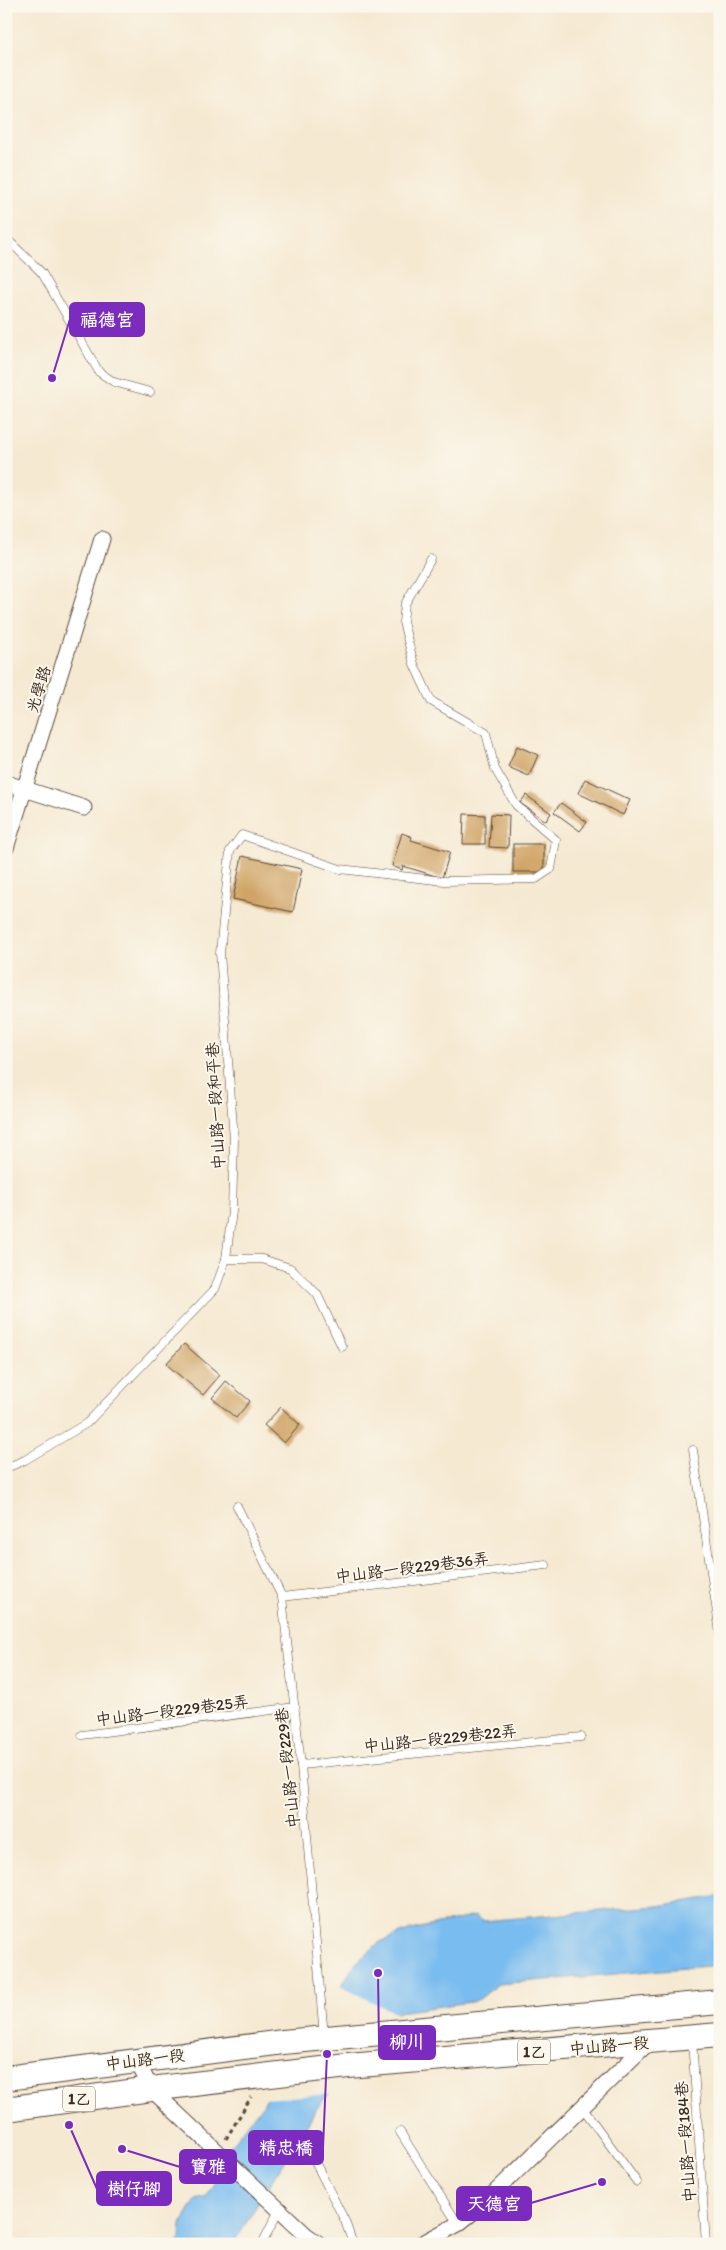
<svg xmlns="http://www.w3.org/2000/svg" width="726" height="2250" font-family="Itim,'LXGW WenKai TC',sans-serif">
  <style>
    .water { fill: #79bcef; stroke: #5a7386 }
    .pier { fill: #f5e9d2 }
    .building { fill: #d0a466 }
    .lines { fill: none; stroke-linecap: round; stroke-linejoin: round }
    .lane-casing { stroke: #574739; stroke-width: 9 }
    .street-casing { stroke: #574739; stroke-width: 17 }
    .primary-casing { stroke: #574739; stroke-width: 26 }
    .path { stroke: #574739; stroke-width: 3; stroke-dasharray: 4 4; stroke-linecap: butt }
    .lane { stroke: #fff; stroke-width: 8 }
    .street { stroke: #fff; stroke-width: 15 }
    .primary { stroke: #fff; stroke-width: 24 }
    .labels { text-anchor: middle; stroke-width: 4; stroke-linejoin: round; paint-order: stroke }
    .shield { fill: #fbf7ec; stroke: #75685c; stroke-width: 1 }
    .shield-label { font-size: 15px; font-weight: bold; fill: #3b2a1e }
    .street-label { font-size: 16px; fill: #3b2a1e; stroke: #fbf7ec }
    .leader { fill: none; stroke: #7b2cbf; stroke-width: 2 }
    .callout-dot { fill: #7b2cbf; stroke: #fbf7ec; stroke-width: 2 }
    .callout { fill: #7b2cbf; stroke: #7b2cbf; stroke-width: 2 }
    .callout-label { font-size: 18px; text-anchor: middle; font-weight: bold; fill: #fff }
  </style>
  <rect width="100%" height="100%" fill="#fbf7ec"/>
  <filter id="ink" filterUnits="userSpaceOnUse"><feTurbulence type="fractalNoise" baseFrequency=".02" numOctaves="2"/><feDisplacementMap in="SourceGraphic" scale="10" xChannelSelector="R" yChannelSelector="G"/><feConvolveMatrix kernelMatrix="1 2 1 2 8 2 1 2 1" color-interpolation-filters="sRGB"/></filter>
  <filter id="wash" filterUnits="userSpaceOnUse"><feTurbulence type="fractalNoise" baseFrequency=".0096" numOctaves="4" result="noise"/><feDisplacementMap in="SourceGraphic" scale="20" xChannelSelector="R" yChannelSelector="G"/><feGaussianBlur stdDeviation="1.12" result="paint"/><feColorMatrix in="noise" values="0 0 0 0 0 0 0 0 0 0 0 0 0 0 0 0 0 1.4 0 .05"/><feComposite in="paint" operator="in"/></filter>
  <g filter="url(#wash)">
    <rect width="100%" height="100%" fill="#f5e9d2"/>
    <path class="water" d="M720,1896v69l-222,19 -21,17 -79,11 -81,96 -84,136h-57l4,-4 1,-15 15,-25 11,-3 26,-45 -2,-7 32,-41 93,-141 24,-21 31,-12 64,-14 8,5 175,-15z"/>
    <path class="pier" d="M338,1985l59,29 -65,80 -69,5z"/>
    <g id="blocks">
      <g class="building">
        <path d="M517,746l21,9 -9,21 -21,-9z"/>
        <path d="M585,779l45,21 -7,15 -45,-22z"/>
        <path d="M526,795l25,18 -5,8 -26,-18z"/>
        <path d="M561,803l26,19 -7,9 -26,-19z"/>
        <path d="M464,814l21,1v29h-22z"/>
        <path d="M491,814l18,1 -1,33 -19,-1z"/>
        <path d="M402,833l10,4 -1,3 39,12 -8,26 -39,-12 -1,4 -10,-4z"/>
        <rect x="513" y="844" width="31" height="28"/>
        <path d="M242,856l60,13 -9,43 -60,-13z"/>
        <path d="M184,1344l36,31 -17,20 -37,-31z"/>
        <path d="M226,1381l24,20 -14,17 -24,-20z"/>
        <path d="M281,1407l19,18 -16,18 -20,-18z"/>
      </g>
    </g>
  </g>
  <g filter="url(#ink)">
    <use href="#blocks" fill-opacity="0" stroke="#574739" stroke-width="1"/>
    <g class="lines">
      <g class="lane-casing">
        <g id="lane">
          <path d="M6,238l36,35 57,99 15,10 36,10"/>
          <path d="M226,1259h36l28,9 27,26 25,53"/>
          <path d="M693,1450l27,183"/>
          <path d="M6,1468l19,-8 62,-37 128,-134 11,-30 6,-48 2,-71 -14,-187 10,-102 12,-16 98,34 104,12 92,-2 15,-10 5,-29 -40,-35 -21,-36 -9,-36 -55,-32 -17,-37 -11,-42 2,-18 26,-45"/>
          <path d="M237,1506l45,91 19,168 23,272"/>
          <path d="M282,1597l264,-32"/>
          <path d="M82,1735l213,-28"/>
          <path d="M301,1765l280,-28"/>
          <path d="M692,2040l14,204"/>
          <path d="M582,2107l55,75"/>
          <path d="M400,2132l58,92"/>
          <path d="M312,2156l33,65 8,23"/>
          <path d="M262,2244l17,-34"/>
        </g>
      </g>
      <g class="street-casing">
        <g id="street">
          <path d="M6,783l78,25"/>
          <path d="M6,848l96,-309"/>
          <path d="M136,2059l15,30 155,146 13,9"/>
          <path d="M421,2244l37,-20 25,-20 166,-162"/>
        </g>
      </g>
      <g class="primary-casing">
        <g id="primary">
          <path d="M6,2078l277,-36 437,-40"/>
          <path d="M6,2109l145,-20 197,-23 372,-31"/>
        </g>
      </g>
      <path class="path" d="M226,2139l25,-42"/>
      <use href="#lane" class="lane"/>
      <use href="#street" class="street"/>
      <use href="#primary" class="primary"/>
    </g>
  </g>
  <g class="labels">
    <g class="shield">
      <rect x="518" y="2039.5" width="32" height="25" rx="4"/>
      <rect x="63" y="2086.5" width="32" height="25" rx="4"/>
    </g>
    <g class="shield-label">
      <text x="534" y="2057">1乙</text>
      <text x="79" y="2104">1乙</text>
    </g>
    <g class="street-label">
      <text transform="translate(38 689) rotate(-73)" y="6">光學路</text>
      <text transform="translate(215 1106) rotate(-93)" y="6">中山路一段和平巷</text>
      <text transform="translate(412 1567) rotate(-7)" y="6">中山路一段229巷36弄</text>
      <text transform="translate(172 1710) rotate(-7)" y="6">中山路一段229巷25弄</text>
      <text transform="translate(440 1738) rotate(-6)" y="6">中山路一段229巷22弄</text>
      <text transform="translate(287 1768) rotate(-96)" y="6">中山路一段229巷</text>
      <text transform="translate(609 2045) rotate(-5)" y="6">中山路一段</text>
      <text transform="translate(145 2059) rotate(-7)" y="6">中山路一段</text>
      <text transform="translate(685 2142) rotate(-94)" y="6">中山路一段184巷</text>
    </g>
  </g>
  <path class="leader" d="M52 378L70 319M378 1973L379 2042M327 2054L323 2148M122 2149L180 2167M69 2125L97 2189M602 2182L531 2203"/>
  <g class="callout-dot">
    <circle cx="52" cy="378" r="5"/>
    <circle cx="378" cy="1973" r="5"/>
    <circle cx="327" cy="2054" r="5"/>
    <circle cx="122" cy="2149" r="5"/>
    <circle cx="69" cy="2125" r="5"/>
    <circle cx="602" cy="2182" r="5"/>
  </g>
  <g class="callout">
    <rect x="70" y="303" width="74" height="33" rx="5"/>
    <rect x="379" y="2026" width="56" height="33" rx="5"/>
    <rect x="249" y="2131" width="74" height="33" rx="5"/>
    <rect x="180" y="2150" width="56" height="33" rx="5"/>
    <rect x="97" y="2172" width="74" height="33" rx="5"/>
    <rect x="457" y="2187" width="74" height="33" rx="5"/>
  </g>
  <g class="callout-label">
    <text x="107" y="326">福德宮</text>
    <text x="407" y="2048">柳川</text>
    <text x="286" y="2154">精忠橋</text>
    <text x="208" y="2173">寶雅</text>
    <text x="134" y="2195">樹仔腳</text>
    <text x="494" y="2210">天德宮</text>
  </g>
  <rect width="726" height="2250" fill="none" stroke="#fbf7ec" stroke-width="25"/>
</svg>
